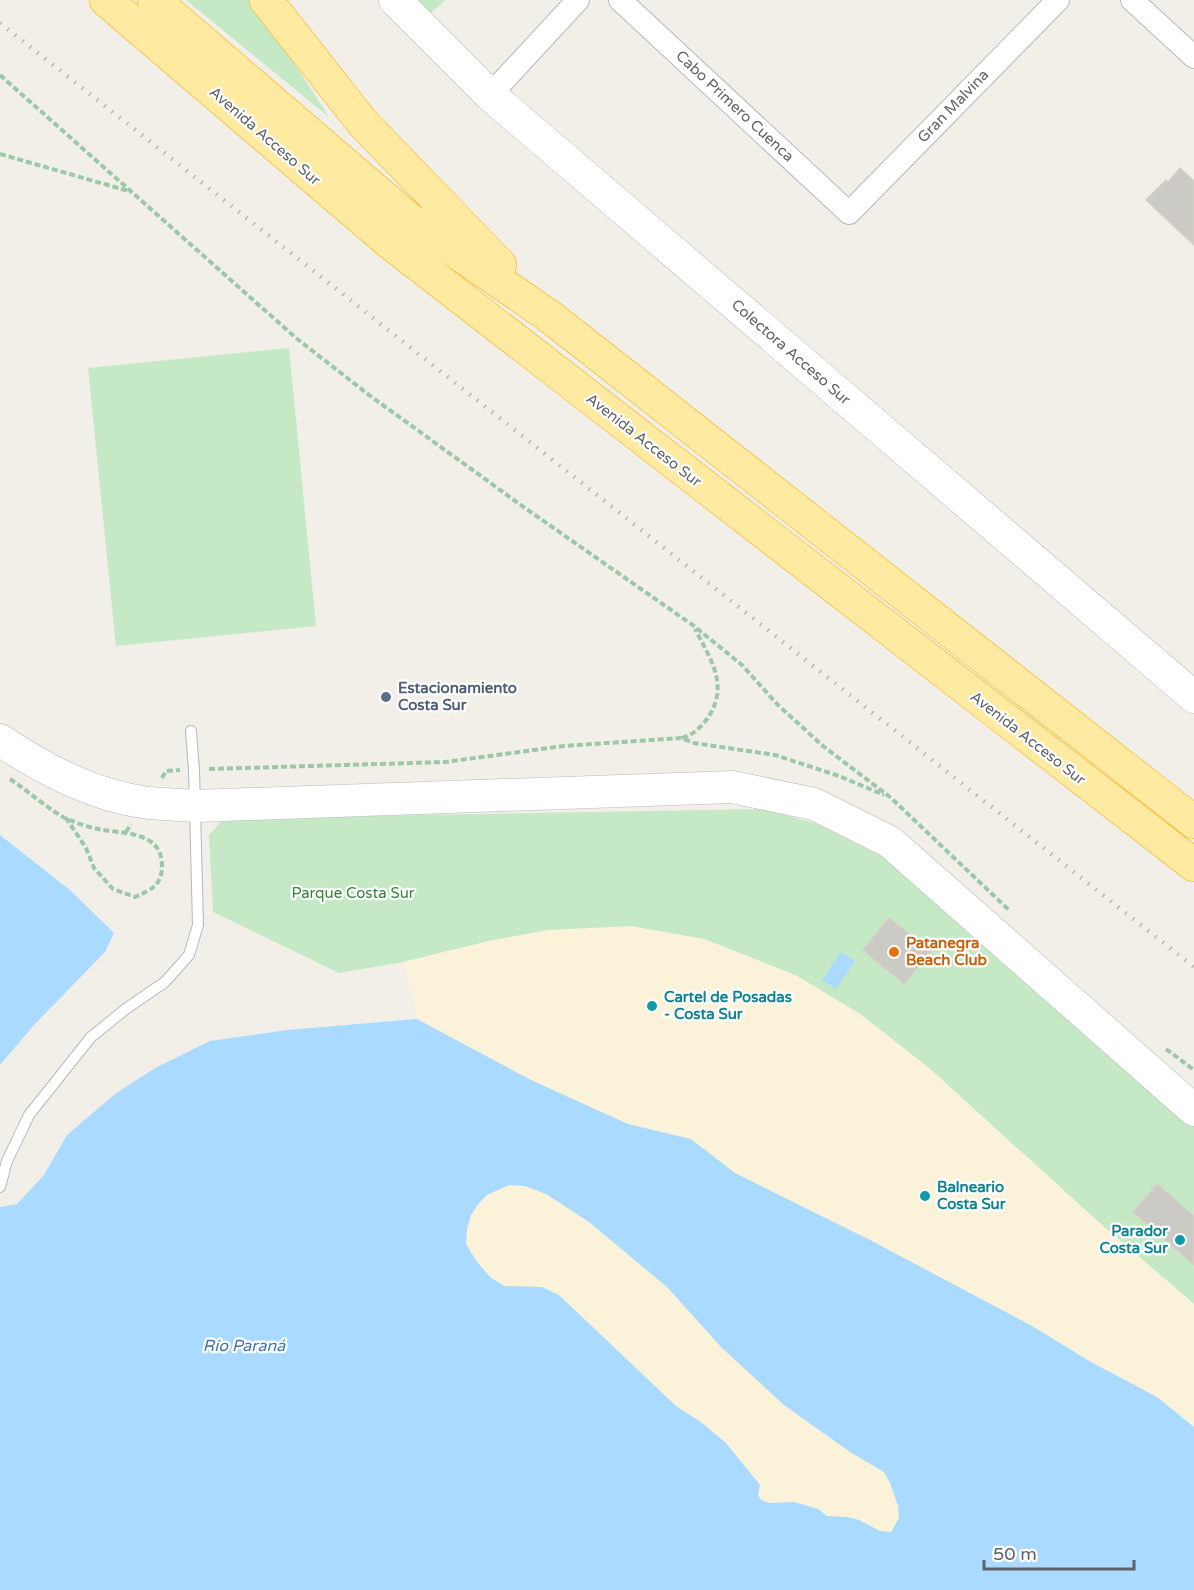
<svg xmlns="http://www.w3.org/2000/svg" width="1194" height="1590" font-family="'Varela Round',sans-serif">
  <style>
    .green { fill: #c5e8c5 }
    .sand { fill: #fbf3d9 }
    .water { fill: #aadaff; fill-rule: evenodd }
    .building { fill: #cccac5; stroke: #d6d1c6; stroke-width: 1.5 }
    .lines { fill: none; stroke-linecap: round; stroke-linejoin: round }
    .service-casing { stroke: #b5b8bc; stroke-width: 12 }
    .minor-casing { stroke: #b5b8bc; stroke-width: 24 }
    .secondary-casing { stroke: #b6babf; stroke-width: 33 }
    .trunk-casing { stroke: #f9ab00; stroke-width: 34 }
    .path { stroke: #9cc7a9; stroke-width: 4; stroke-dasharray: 6 3; stroke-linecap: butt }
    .service { stroke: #fff; stroke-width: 10 }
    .minor { stroke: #fff; stroke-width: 22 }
    .secondary { stroke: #fff; stroke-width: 32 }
    .trunk { stroke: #feeaa1; stroke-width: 33 }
    .rail { stroke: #b6b7b8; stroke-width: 4.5; stroke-dasharray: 1.5 8; stroke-linecap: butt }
    .service-dot { fill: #5c6f8a; stroke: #fff; stroke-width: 2 }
    .food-dot { fill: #e8710a; stroke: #fff; stroke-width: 2 }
    .culture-dot { fill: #0f9aa8; stroke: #fff; stroke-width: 2 }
    .labels { text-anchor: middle; stroke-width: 4.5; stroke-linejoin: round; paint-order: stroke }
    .street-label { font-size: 15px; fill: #5f6368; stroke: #fff }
    .service-label { font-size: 15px; font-weight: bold; fill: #4e5e75; stroke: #fff; text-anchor: start }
    .park-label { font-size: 15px; fill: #348238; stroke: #fff }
    .food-label { font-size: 15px; font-weight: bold; fill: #c56008; stroke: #fff; text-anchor: start }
    .culture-label { font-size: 15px; font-weight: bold; fill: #0d838f; stroke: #fff; text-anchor: start }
    .water-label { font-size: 16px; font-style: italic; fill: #4174aa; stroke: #fff }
  </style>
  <rect width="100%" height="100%" fill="#f1efe8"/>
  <g class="green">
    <path d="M186,0h67l76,117z"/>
    <path d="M414,0h31l-16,15z"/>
    <path d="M289,348l27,278 -200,20 -28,-278z"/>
    <path d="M764,809l57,16 60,31 313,270v178l-100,-86 -165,-150 -69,-54 -63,-38 -93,-37 -155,-9 -60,11 -86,21 -64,11 -126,-61 -4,-77 12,-13 21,-4z"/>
  </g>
  <g class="sand">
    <path d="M631,926l73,13 93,37 63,38 69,54 165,150 100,86v123l-37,-30 -66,-35 -59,-36 -160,-85 -137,-68 -44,-34 -63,-15 -97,-44 -114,-61 -14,-57 86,-21 60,-11z"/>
    <path d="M509,1185l16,1 21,8 43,28 78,65 55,61 62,57 66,47 34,20 6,11 8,23 1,12 -8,14 -11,-1 -21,-11 -12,-3 -20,-1 -9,-7 -24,-7 -24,2 -9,-4 -60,-78 -25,-16 -80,-76 -54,-43 -37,-1 -14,-8 -14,-16 -11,-19 1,-14 4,-14 16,-20z"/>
  </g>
  <g class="water">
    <path d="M0,835l70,55 44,43 -9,19 -71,73 -34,40z"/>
    <path d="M841,952l14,9 -19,28 -14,-9z"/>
    <path d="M417,1019l114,61 97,44 63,15 44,34 137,68 160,85 59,36 66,35 37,30v163h-1194v-383l17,-3 27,-29 23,-40 48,-41 40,-26 55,-27 77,-11zM509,1185l16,1 21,8 43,28 78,65 55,61 62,57 66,47 34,20 6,11 8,23 1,12 -8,14 -11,-1 -21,-11 -12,-3 -20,-1 -9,-7 -24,-7 -24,1 -9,-3 -3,-5 2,-10 -34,-42 -25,-21 -25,-16 -117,-111 -17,-8 -37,-1 -14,-8 -14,-16 -11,-18 1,-15 4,-14 8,-12 8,-8z"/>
  </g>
  <g class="building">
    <path d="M1180,168l14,13v64l-48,-45 20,-20 2,2z"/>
    <path d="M889,918l42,33 -27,33 -41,-34z"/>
    <path d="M1157,1184l37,32v49l-61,-53z"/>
  </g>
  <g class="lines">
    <g class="service-casing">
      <path id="service" d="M0,1187l7,-26 22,-46 62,-78 36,-29 38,-26 24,-27 9,-30 -4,-155 -3,-39"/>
    </g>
    <g class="minor-casing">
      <g id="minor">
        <path d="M620,0l229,213 209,-213"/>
        <path d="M1132,0l62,57"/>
        <path d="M490,95l88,-95"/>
      </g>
    </g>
    <g class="secondary-casing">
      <g id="secondary">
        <path d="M395,0l95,95 704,602"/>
        <path d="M0,740c45,30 94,56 148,63 16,1 31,2 47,3l537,-19 82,17 76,38 304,268"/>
      </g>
    </g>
    <g class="trunk-casing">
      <g id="trunk">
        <path d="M106,0l283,242 805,623"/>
        <path d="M154,0l256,220 139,96 645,506"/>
        <path d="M266,0l96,122 138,143"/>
      </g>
    </g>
    <g class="path">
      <path d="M0,75l296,263 73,57 156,113 169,118 48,39 36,40 45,41 67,51 120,114"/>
      <path d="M0,154l132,38"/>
      <path d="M682,738c11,-3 18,-10 25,-19 23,-33 4,-59 -12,-90"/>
      <path d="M209,769l236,-7 119,-16 117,-8 13,5 81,12 64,21 45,19"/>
      <path d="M162,778l4,-7 14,-1"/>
      <path d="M10,779c17,11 40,32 57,40 10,4 21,8 31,10 26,5 64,2 64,37 0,19 -11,24 -27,31l-22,-8 -19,-21 -8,-20 -20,-30"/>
      <path d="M126,832l5,-8"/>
      <path d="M1166,1049l28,21"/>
    </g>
    <use href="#service" class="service"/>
    <use href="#minor" class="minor"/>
    <use href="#secondary" class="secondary"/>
    <use href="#trunk" class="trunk"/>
    <path class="rail" d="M0,23l1194,944"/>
  </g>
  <circle class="service-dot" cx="386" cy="697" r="6"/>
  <circle class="food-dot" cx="894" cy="952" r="6"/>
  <g class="culture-dot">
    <circle cx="652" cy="1006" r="6"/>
    <circle cx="925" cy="1196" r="6"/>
    <circle cx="1180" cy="1240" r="6"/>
  </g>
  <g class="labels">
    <g class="street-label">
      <text transform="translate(735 106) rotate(43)" y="5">Cabo Primero Cuenca</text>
      <text transform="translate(953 106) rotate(-46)" y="5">Gran Malvina</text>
      <text transform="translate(265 136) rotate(41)" y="5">Avenida Acceso Sur</text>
      <text transform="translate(791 352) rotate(41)" y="5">Colectora Acceso Sur</text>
      <text transform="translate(644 440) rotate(38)" y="5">Avenida Acceso Sur</text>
      <text transform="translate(1028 738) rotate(38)" y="5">Avenida Acceso Sur</text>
    </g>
    <g class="service-label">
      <text x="398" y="693">Estacionamiento<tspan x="398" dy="17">Costa Sur</tspan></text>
    </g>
    <g class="park-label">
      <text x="353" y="898">Parque Costa Sur</text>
    </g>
    <g class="food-label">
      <text x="906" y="948">Patanegra<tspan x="906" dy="17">Beach Club</tspan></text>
    </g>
    <g class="culture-label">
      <text x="664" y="1002">Cartel de Posadas<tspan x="664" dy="17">- Costa Sur</tspan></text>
      <text x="937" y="1192">Balneario<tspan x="937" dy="17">Costa Sur</tspan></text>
      <text x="1168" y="1236" text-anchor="end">Parador<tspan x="1168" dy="17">Costa Sur</tspan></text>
    </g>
    <g class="water-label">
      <text x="244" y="1351">Río Paraná</text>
    </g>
  </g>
  <path d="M984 1560v9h150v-9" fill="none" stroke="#5f6368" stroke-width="3"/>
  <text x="993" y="1560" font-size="18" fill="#5f6368" stroke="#ffffff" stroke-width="4.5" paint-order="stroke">50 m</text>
</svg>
